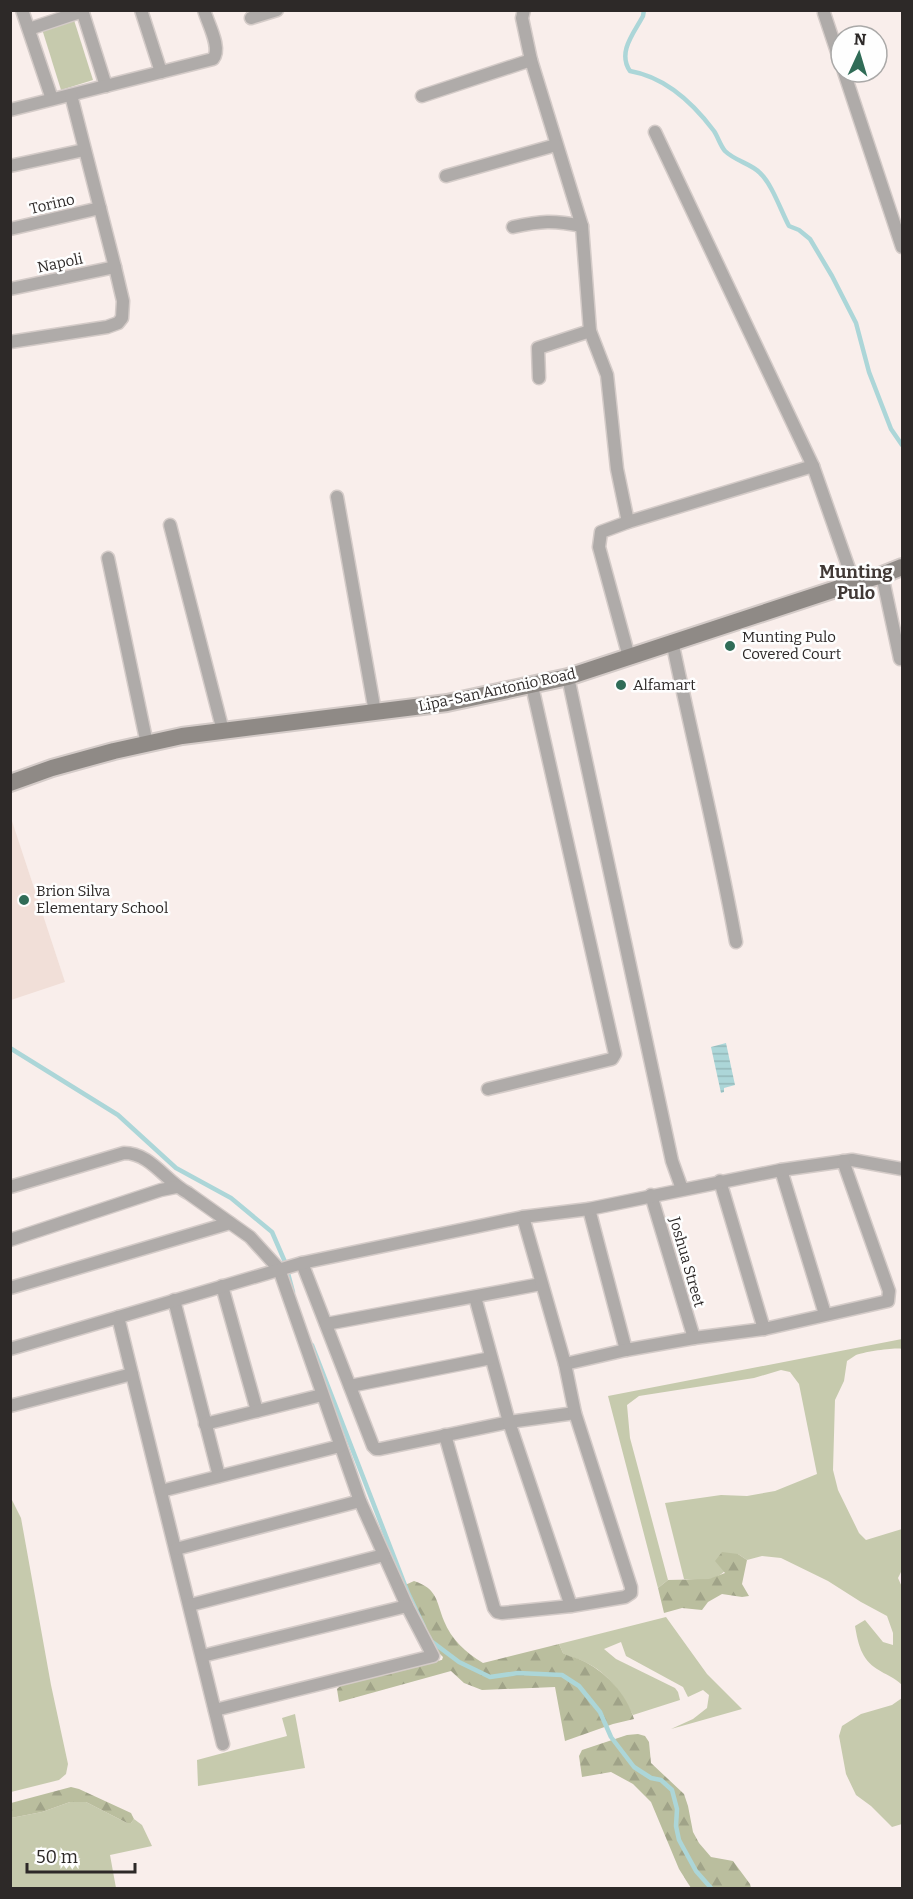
<svg xmlns="http://www.w3.org/2000/svg" width="913" height="1899" font-family="Bitter,serif">
  <style>
    .built { fill: #f1dfd8 }
    .green { fill: #c6caad }
    .forest { fill: url(#forest-firs) }
    .water { fill: url(#water-rules) }
    .lines { fill: none; stroke-linecap: round; stroke-linejoin: round }
    .stream { stroke: #acd6d8; stroke-width: 4.5 }
    .street-casing { stroke: #d4cbc8; stroke-width: 15 }
    .secondary-casing { stroke: #d4cbc8; stroke-width: 20 }
    .street { stroke: #afaba9; stroke-width: 12 }
    .secondary { stroke: #8f8a86; stroke-width: 16 }
    .poi-dot { fill: #306c57; stroke: #fefefe; stroke-width: 2 }
    .labels { text-anchor: middle; stroke-width: 5; stroke-linejoin: round; paint-order: stroke }
    .street-label { font-size: 15px; fill: #2d2928; stroke: #fefefe }
    .poi-label { font-size: 15px; fill: #2d2928; stroke: #fefefe; text-anchor: start }
    .quarter-label { font-size: 18px; font-weight: bold; fill: #413936; stroke: #fefefe }
  </style>
  <defs>
    <pattern id="forest-firs" width="22" height="20" patternUnits="userSpaceOnUse" patternTransform="scale(1.5)"><rect width="22" height="20" fill="#babe9e"/><path d="M5 1l3.5 6h-7zM16 11l3.5 6h-7z" fill="#a0a388"/></pattern>
    <pattern id="water-rules" width="6" height="5" patternUnits="userSpaceOnUse" patternTransform="scale(1.5)"><rect width="6" height="5" fill="#acd6d8"/><path d="M0 2.5h6" fill="none" stroke="#94b8b9"/></pattern>
  </defs>
  <rect width="100%" height="100%" fill="#f9eeeb"/>
  <path class="built" d="M11,818l54,164 -54,18h-1z"/>
  <g class="green">
    <path d="M74,20l19,60 -32,10 -19,-61z"/>
    <path d="M902,1339v10c-7,-2 -38,3 -46,6 -3,2 -6,4 -9,6l-3,20 -9,19 -2,70 5,20 21,43 7,7 36,-11v41l-4,8 4,9v98c-8,-8 -16,-10 -25,-16 -16,-10 -19,-26 -22,-43l10,-6 18,22 10,3v-12l-6,-17 -26,-14 -33,-21 -47,-23 -19,-2 -15,4 -9,-6c-17,25 -23,28 -54,25l-19,-76 56,-8 26,1 28,-5 42,-17 -18,-90 -9,-12 -9,-2 -27,8 -115,18 -12,9 3,33 38,142 -10,8 -50,-192z"/>
    <path d="M10,1496l11,22 30,167 17,79 -2,10 -7,6 -48,12z"/>
    <path d="M666,1617l41,57 35,35 -71,20 22,-10 14,-11 2,-13 -6,-5 -15,7 -5,-10 -57,-31 -5,-14 -17,7 12,10 59,29 3,4 2,8 -47,15c-11,-22 -25,-42 -48,-53 -7,-4 -15,-4 -22,-9l-4,-9z"/>
    <path d="M902,1698v126l-10,3 -21,-21 -15,-11 -10,-21 -7,-38 3,-10 19,-12 31,-9z"/>
    <path d="M295,1714l10,54 -107,18 -1,-26 90,-24 -5,-18z"/>
    <path d="M70,1802h16l41,21h4l3,-4 8,6 10,21 -42,9 6,33h-105v-70l31,-6z"/>
  </g>
  <g class="forest">
    <path d="M722,1552l16,2 9,6 -5,24 7,12 -7,1 -20,-3 -14,8 -6,8 -20,-2 -18,5 -6,-25 10,-8 41,-1 16,-6 -10,-12z"/>
    <path d="M414,1581c24,8 22,20 30,40 7,18 22,32 39,42l76,-19 4,9c6,4 12,4 18,7 23,10 46,34 53,59l-21,5 -48,17 -10,-54 -73,3 -18,-7 -13,-12 -112,31 -2,-13 3,-3 102,-26 1,-3 -8,-8 -32,-63z"/>
    <path d="M638,1734l7,2 4,6 2,21 33,31 4,12 5,26 6,11 12,14 22,4 17,23 1,4h-60l-12,-19 -28,-67 -18,-18 -22,-12 -29,5 -3,-21 3,-6 45,-15z"/>
    <path d="M71,1787l8,2 52,24 3,6 -3,4h-4l-41,-21h-16l-28,10 -31,6v-15z"/>
  </g>
  <path class="water" d="M726,1043l9,42 -11,3v4l-3,1 -10,-46z"/>
  <g class="lines">
    <g class="stream">
      <path d="M644,10l-1,6c-9,17 -26,36 -13,55 35,6 63,32 84,60 4,6 6,14 11,20 10,10 27,13 35,22 12,11 21,38 29,53l10,4 11,9 22,37 24,47 13,49 22,57 11,16"/>
      <path d="M10,1048l108,67 58,53 55,30 41,34 13,30 8,30"/>
      <path d="M312,1345l96,248 16,34"/>
      <path d="M429,1637l2,4 28,21 31,15 28,-4 44,2 17,11 21,26 11,25 23,30 17,11 10,2 11,10 5,19 -1,17 3,14 17,31 15,17"/>
    </g>
    <g class="street-casing">
      <g id="street">
        <path d="M22,10l30,89"/>
        <path d="M82,10l24,76"/>
        <path d="M141,10l20,62"/>
        <path d="M524,10l-2,8 9,42 51,166 8,105 17,44 10,94 11,53"/>
        <path d="M824,13l17,51"/>
        <path d="M251,18l26,-8"/>
        <path d="M29,29l54,-18"/>
        <path d="M844,72l58,175"/>
        <path d="M422,96l109,-36"/>
        <path d="M10,110l203,-51c9,-11 -5,-35 -9,-49"/>
        <path d="M655,132l158,334 41,117"/>
        <path d="M10,166l74,-16"/>
        <path d="M446,176l110,-31"/>
        <path d="M513,227c28,-6 40,-7 69,-1"/>
        <path d="M10,229l90,-21"/>
        <path d="M10,289l105,-22"/>
        <path d="M10,342l97,-15 11,-4 4,-5 1,-17 -8,-34 -44,-172"/>
        <path d="M539,378l-1,-30 52,-17"/>
        <path d="M337,497l38,215"/>
        <path d="M170,525l53,206"/>
        <path d="M108,558l39,186"/>
        <path d="M882,575l18,84"/>
        <path d="M672,641c21,101 46,200 64,301"/>
        <path d="M629,657l-30,-110 2,-15 27,-10 185,-56"/>
        <path d="M568,677l104,484 10,28"/>
        <path d="M488,1089l124,-30 3,-5 -83,-368"/>
        <path d="M781,1170l44,144"/>
        <path d="M720,1181l44,148"/>
        <path d="M10,1187l114,-34c27,0 41,28 64,40l62,44 29,32 81,232 47,105 26,50 -218,54"/>
        <path d="M651,1195l43,143"/>
        <path d="M589,1209l37,141"/>
        <path d="M10,1240l151,-50 15,-3"/>
        <path d="M302,1263l71,183 3,3h4l129,-27 66,-9"/>
        <path d="M222,1286l35,125"/>
        <path d="M10,1288l220,-65"/>
        <path d="M475,1297l34,125 62,184"/>
        <path d="M174,1300l45,176"/>
        <path d="M118,1317l105,427"/>
        <path d="M326,1324l215,-40"/>
        <path d="M10,1349l292,-86 221,-46 66,-8 192,-39 71,-10 50,9"/>
        <path d="M565,1364l61,-14 68,-12 70,-9 124,-28 1,-10 -46,-130"/>
        <path d="M350,1386l141,-28"/>
        <path d="M10,1406l122,-32"/>
        <path d="M205,1424l117,-29"/>
        <path d="M445,1435l49,173 3,4 5,1 69,-7 54,-9 6,-4v-6l-56,-174 -10,-49 -42,-147"/>
        <path d="M161,1491l179,-45"/>
        <path d="M176,1549l184,-48"/>
        <path d="M190,1605l194,-50"/>
        <path d="M202,1656l205,-50"/>
      </g>
    </g>
    <g class="secondary-casing">
      <path id="secondary" d="M10,783l42,-15 62,-17 68,-15 265,-33 121,-26 286,-94 28,-8 20,-8"/>
    </g>
    <use href="#street" class="street"/>
    <use href="#secondary" class="secondary"/>
  </g>
  <g class="poi-dot">
    <circle cx="730" cy="646" r="6"/>
    <circle cx="621" cy="685" r="6"/>
    <circle cx="24" cy="900" r="6"/>
  </g>
  <g class="labels">
    <g class="street-label">
      <text transform="translate(52 204) rotate(-13)" y="5">Torino</text>
      <text transform="translate(60 263) rotate(-12)" y="5">Napoli</text>
      <text transform="translate(497 690) rotate(-12)" y="5">Lipa-San Antonio Road</text>
      <text transform="translate(687 1262) rotate(74)" y="5">Joshua Street</text>
    </g>
    <g class="poi-label">
      <text x="742" y="642">Munting Pulo<tspan x="742" dy="17">Covered Court</tspan></text>
      <text x="633" y="690">Alfamart</text>
      <text x="36" y="896">Brion Silva<tspan x="36" dy="17">Elementary School</tspan></text>
    </g>
    <g class="quarter-label">
      <text x="856" y="578">Munting<tspan x="856" dy="21">Pulo</tspan></text>
    </g>
  </g>
  <rect width="913" height="1899" fill="none" stroke="#2d2928" stroke-width="24"/>
  <g transform="translate(859 54) rotate(4)"><circle r="28" fill="#fefefe" stroke="#aaa9a8" stroke-width="1.5"/>
  <path d="M0-4.5L10 22L0 15L-10 22Z" fill="#306c57"/>
  <text y="-9" font-size="16" font-weight="bold" text-anchor="middle" fill="#2d2928">N</text>
  </g>
  <path d="M27 1863v9h108v-9" fill="none" stroke="#2d2928" stroke-width="3"/>
  <text x="36" y="1863" font-size="18" fill="#2d2928" stroke="#fefefe" stroke-width="4.5" paint-order="stroke">50 m</text>
</svg>
